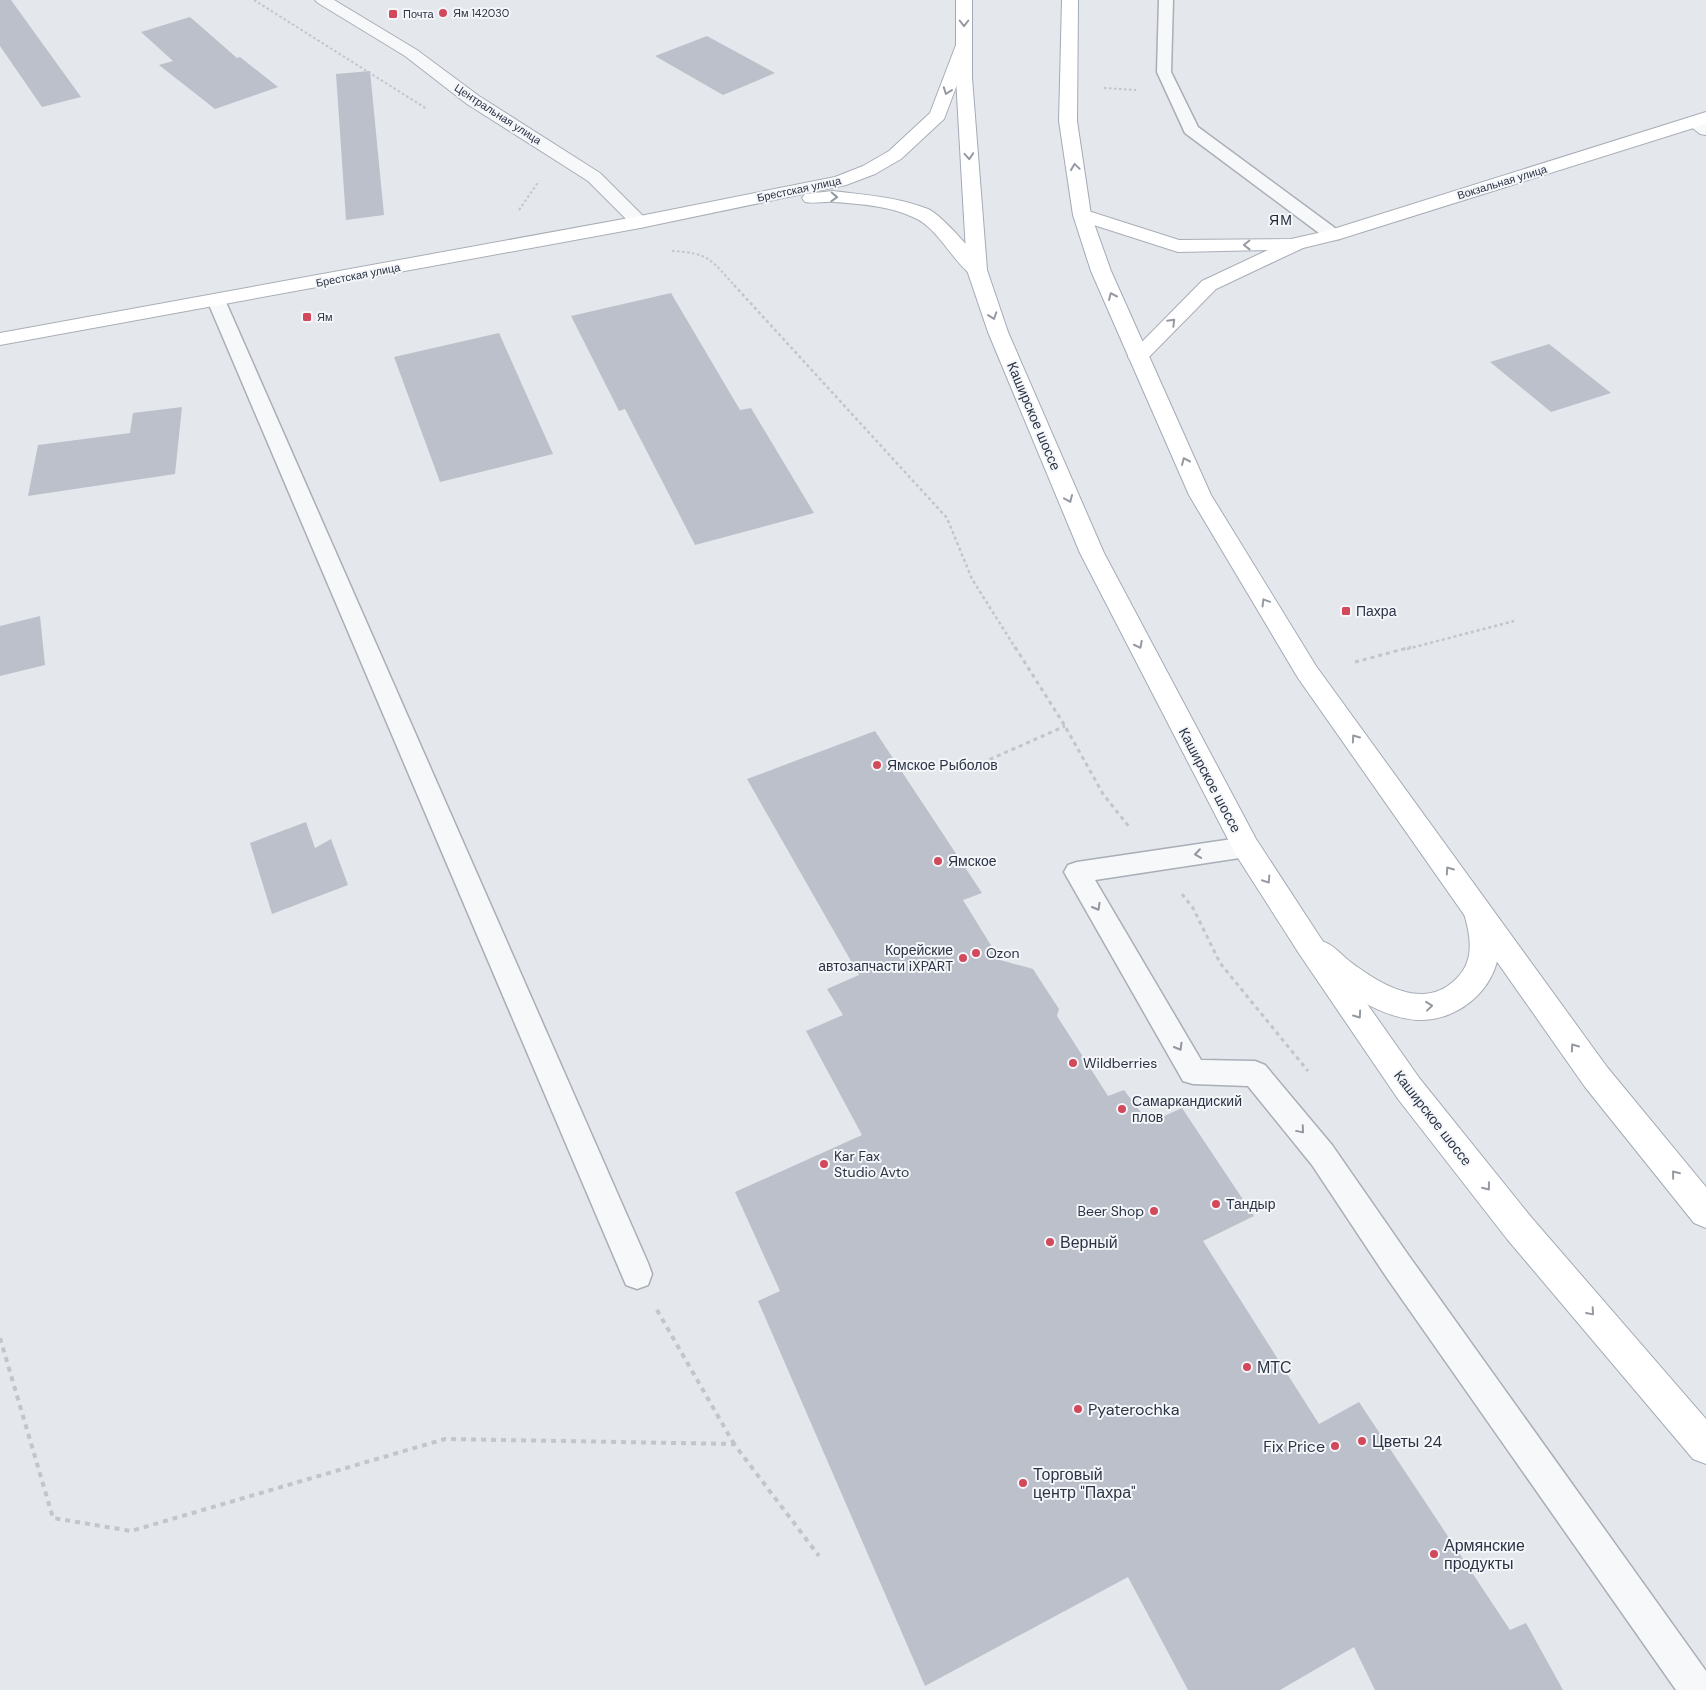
<svg xmlns="http://www.w3.org/2000/svg" width="1706" height="1690" font-family="'DM Sans',sans-serif">
  <style>
    .building { fill: #bbc0ca }
    .lines { fill: none; stroke-linecap: round; stroke-linejoin: round }
    .lane-casing { stroke: #a9aeb7; stroke-width: 3 }
    .street-casing { stroke: #a9aeb7; stroke-width: 2 }
    .secondary-casing { stroke: #a9aeb7; stroke-width: 2 }
    .primary-casing { stroke: #a3abb8; stroke-width: 2 }
    .path-far3 { stroke: #c2c5cb; stroke-width: 2; stroke-dasharray: 2.5 2.5; stroke-linecap: butt }
    .path-far2 { stroke: #c2c5cb; stroke-width: 2.5; stroke-dasharray: 3 3; stroke-linecap: butt }
    .path-far1 { stroke: #c2c5cb; stroke-width: 3; stroke-dasharray: 4 4; stroke-linecap: butt }
    .path { stroke: #c2c5cb; stroke-width: 4; stroke-dasharray: 5 5; stroke-linecap: butt }
    .lane { fill: #f7f8fa; fill-rule: evenodd }
    .street { fill: #f7f8fa; fill-rule: evenodd }
    .secondary { fill: #fff; fill-rule: evenodd }
    .primary { fill: #fff; fill-rule: evenodd }
    .oneway { stroke: #959aa2 }
    .oneway2 { stroke: #9196a0 }
    .poi-dot { fill: #d1495b; stroke: #f4f6f9; stroke-width: 2 }
    .labels { text-anchor: middle; stroke-width: 4; stroke-linejoin: round; paint-order: stroke }
    .far-poi-label { font-size: 11px; fill: #2b3445; stroke: #f4f6f9; text-anchor: start }
    .far-street-label { font-size: 11px; fill: #2b3445; stroke: #f4f6f9 }
    .far-quarter-label { font-size: 14px; letter-spacing: 1px; fill: #1d2536; stroke: #f4f6f9 }
    .street-label { font-size: 14px; fill: #2b3445; stroke: #f4f6f9 }
    .poi-label { font-size: 14px; fill: #2b3445; stroke: #f4f6f9; text-anchor: start }
    .near-poi-label { font-size: 16px; fill: #2b3445; stroke: #f4f6f9; text-anchor: start }
  </style>
  <rect width="100%" height="100%" fill="#e4e7ec"/>
  <g class="building">
    <path d="M0,0h11l70,97 -39,10 -42,-61z"/>
    <path d="M190,17l47,41 3,-1 38,30 -63,22 -56,-44 14,-4 -32,-29z"/>
    <path d="M707,36l68,37 -52,22 -68,-39z"/>
    <path d="M370,71l14,144 -38,5 -10,-146z"/>
    <path d="M671,293l69,117 11,-2 63,105 -119,32 -70,-136 -6,2 -48,-95z"/>
    <path d="M499,333l54,121 -113,28 -46,-125z"/>
    <path d="M1549,344l62,49 -60,19 -61,-50z"/>
    <path d="M182,407l-7,67 -147,22 10,-51 92,-12 3,-20z"/>
    <path d="M40,616l5,49 -45,11v-50z"/>
    <path d="M875,731l107,162 -19,7 37,60 33,9 26,40 -2,7 51,80 16,-6 25,33 33,-15 72,108 -51,25 116,183 40,-22 151,228 16,-7 37,67h-188l-21,-43 -74,43h-92l-60,-113 -203,109 -167,-385 22,-10 -45,-99 127,-57 -56,-104 37,-16 -16,-26 32,-14 -112,-196z"/>
    <path d="M306,822l9,26 16,-9 17,46 -76,29 -22,-71z"/>
  </g>
  <g class="lines">
    <g class="lane-casing">
      <g id="lane">
        <path d="M1159,0h14l-2,72 27,55 141,104 3,4 -3,4h-12l-142,-106 -28,-61z"/>
        <path d="M216,295l6,1 3,4 423,963 4,11 -4,11 -11,4 -11,-4 -419,-985 3,-4z"/>
        <path d="M1246,837l9,3 4,7 -4,7 -9,3 -151,23 106,180 54,1 10,4 67,80 77,111 297,415v19h-30l-289,-412 -75,-113 -64,-79 -55,-2 -10,-3 -119,-209 4,-7 9,-3z"/>
      </g>
    </g>
    <g class="street-casing">
      <g id="street">
        <path d="M315,0h19l83,50 62,46 121,77 49,49 -2,4 -7,2 -7,-2 -45,-45 -121,-77 -62,-48 -87,-53z"/>
        <path d="M1694,117l12,5v13l-6,-1 -15,-12 3,-4z"/>
      </g>
    </g>
    <g class="secondary-casing">
      <g id="secondary">
        <path d="M964,40l6,2 2,3 -28,74 -43,40 -26,15 -29,11 -206,43 -640,117v-12l640,-117 195,-39 28,-11 26,-15 41,-38 26,-68 2,-3z"/>
        <path d="M1706,112v11l-6,3 -360,113 -37,9 -87,41 -71,72 -7,2 -7,-2 -3,-4 3,-4 71,-72 66,-31 -90,2 -103,-33 -2,-4 2,-4 7,-2 97,31 112,-1 36,-8z"/>
        <path d="M833,191c32,4 65,6 95,18 15,7 49,47 59,61l-3,4c-5,1 -10,3 -15,-1 -17,-14 -33,-46 -54,-55 -24,-12 -54,-14 -80,-16 -10,-1 -20,2 -30,0l-3,-4 3,-4z"/>
        <path d="M1477,898l10,4c6,11 11,24 12,36 4,46 -38,84 -82,82 -28,-2 -55,-17 -77,-33 -13,-9 -28,-20 -36,-34l5,-9c3,-1 7,-3 11,-3 10,1 20,12 28,19 30,23 76,53 109,18 19,-19 13,-45 6,-68l4,-8z"/>
      </g>
    </g>
    <g class="primary-casing">
      <g id="primary">
        <path d="M956,0h16v78l15,192 21,62 96,221 152,286 64,98 100,142 111,138 175,202v45l-13,-5 -186,-220 -109,-140 -98,-144 -64,-100 -156,-302 -92,-221 -21,-62 -11,-192z"/>
        <path d="M1062,0h16l-1,121 14,94 20,56 100,224 105,171 291,401 99,120v41l-12,-5 -109,-136 -287,-409 -109,-183 -98,-224 -18,-56 -14,-94z"/>
      </g>
    </g>
    <g class="path-far3">
      <path d="M254,0l173,109"/>
      <path d="M1104,88l32,2"/>
      <path d="M519,210l20,-29"/>
      <path d="M672,251c38,2 39,9 63,35"/>
    </g>
    <g class="path-far2">
      <path d="M734,285l213,233 25,61 44,70"/>
      <path d="M1407,649l107,-28"/>
    </g>
    <g class="path-far1">
      <path d="M1015,647l50,79 38,68 27,34"/>
      <path d="M1355,662l56,-15"/>
      <path d="M975,766l90,-40"/>
      <path d="M1182,894l11,14 27,55 88,108"/>
    </g>
    <g class="path">
      <path d="M657,1310l77,134"/>
      <path d="M0,1338l53,180 78,13 314,-92 289,5 85,112"/>
    </g>
    <use href="#lane" class="lane"/>
    <use href="#street" class="street"/>
    <use href="#secondary" class="secondary"/>
    <use href="#primary" class="primary"/>
  </g>
  <defs><path id="oneway-chevron" d="M-2-3.5L2.5 0L-2 3.5" fill="none" stroke-width="1.6" stroke-linecap="round" stroke-linejoin="round" transform="scale(1.25)"/></defs>
  <g class="oneway">
    <use href="#oneway-chevron" transform="translate(964 23) rotate(90)"/>
    <use href="#oneway-chevron" transform="translate(947 91) rotate(110)"/>
    <use href="#oneway-chevron" transform="translate(969 156) rotate(86)"/>
    <use href="#oneway-chevron" transform="translate(1075 167) rotate(-98)"/>
    <use href="#oneway-chevron" transform="translate(834 197) rotate(2)"/>
    <use href="#oneway-chevron" transform="translate(1247 245) rotate(179)"/>
    <use href="#oneway-chevron" transform="translate(1112 296) rotate(-114)"/>
    <use href="#oneway-chevron" transform="translate(993 316) rotate(71)"/>
    <use href="#oneway-chevron" transform="translate(1172 322) rotate(-45)"/>
    <use href="#oneway-chevron" transform="translate(1185 461) rotate(-114)"/>
    <use href="#oneway-chevron" transform="translate(1069 499) rotate(67)"/>
    <use href="#oneway-chevron" transform="translate(1265 602) rotate(-121)"/>
    <use href="#oneway-chevron" transform="translate(1139 645) rotate(63)"/>
    <use href="#oneway-chevron" transform="translate(1355 738) rotate(-125)"/>
    <use href="#oneway-chevron" transform="translate(1449 870) rotate(-125)"/>
    <use href="#oneway-chevron" transform="translate(1267 880) rotate(57)"/>
    <use href="#oneway-chevron" transform="translate(1429 1006) rotate(-6)"/>
    <use href="#oneway-chevron" transform="translate(1358 1015) rotate(55)"/>
    <use href="#oneway-chevron" transform="translate(1574 1047) rotate(-125)"/>
    <use href="#oneway-chevron" transform="translate(1675 1174) rotate(-129)"/>
    <use href="#oneway-chevron" transform="translate(1487 1187) rotate(52)"/>
    <use href="#oneway-chevron" transform="translate(1591 1312) rotate(49)"/>
  </g>
  <g class="oneway2">
    <use href="#oneway-chevron" transform="translate(1198 854) rotate(172)"/>
    <use href="#oneway-chevron" transform="translate(1097 907) rotate(60)"/>
    <use href="#oneway-chevron" transform="translate(1179 1047) rotate(60)"/>
    <use href="#oneway-chevron" transform="translate(1301 1130) rotate(50)"/>
  </g>
  <g class="poi-dot">
    <circle cx="443" cy="13" r="5"/>
    <rect x="388" y="9" width="10" height="10" rx="2.5"/>
    <rect x="302" y="312" width="10" height="10" rx="2.5"/>
    <rect x="1341" y="606" width="10" height="10" rx="2.5"/>
    <circle cx="877" cy="765" r="5"/>
    <circle cx="938" cy="861" r="5"/>
    <circle cx="976" cy="953" r="5"/>
    <circle cx="963" cy="958" r="5"/>
    <circle cx="1073" cy="1063" r="5"/>
    <circle cx="1122" cy="1109" r="5"/>
    <circle cx="824" cy="1164" r="5"/>
    <circle cx="1216" cy="1204" r="5"/>
    <circle cx="1154" cy="1211" r="5"/>
    <circle cx="1050" cy="1242" r="5"/>
    <circle cx="1247" cy="1367" r="5"/>
    <circle cx="1078" cy="1409" r="5"/>
    <circle cx="1362" cy="1441" r="5"/>
    <circle cx="1335" cy="1446" r="5"/>
    <circle cx="1023" cy="1483" r="5"/>
    <circle cx="1434" cy="1554" r="5"/>
  </g>
  <g class="labels">
    <g class="far-poi-label">
      <text x="453" y="17">Ям 142030</text>
      <text x="403" y="18">Почта</text>
      <text x="317" y="321">Ям</text>
    </g>
    <g class="far-street-label">
      <text transform="translate(498 114) rotate(33)" y="4">Центральная улица</text>
      <text transform="translate(1502 182) rotate(-17)" y="4">Вокзальная улица</text>
      <text transform="translate(799 189) rotate(-12)" y="4">Брестская улица</text>
      <text transform="translate(358 275) rotate(-11)" y="4">Брестская улица</text>
    </g>
    <g class="far-quarter-label">
      <text x="1281" y="225">ЯМ</text>
    </g>
    <g class="street-label">
      <text transform="translate(1034 416) rotate(67)" y="5">Каширское шоссе</text>
      <text transform="translate(1210 780) rotate(62)" y="5">Каширское шоссе</text>
      <text transform="translate(1433 1118) rotate(52)" y="5">Каширское шоссе</text>
    </g>
    <g class="poi-label">
      <text x="1356" y="616">Пахра</text>
      <text x="887" y="770">Ямское Рыболов</text>
      <text x="948" y="866">Ямское</text>
      <text x="953" y="955" text-anchor="end">Корейские<tspan x="953" dy="16">автозапчасти iXPART</tspan></text>
      <text x="986" y="958">Ozon</text>
      <text x="1083" y="1068">Wildberries</text>
      <text x="1132" y="1106">Самаркандиский<tspan x="1132" dy="16">плов</tspan></text>
      <text x="834" y="1161">Kar Fax<tspan x="834" dy="16">Studio Avto</tspan></text>
      <text x="1226" y="1209">Тандыр</text>
      <text x="1144" y="1216" text-anchor="end">Beer Shop</text>
    </g>
    <g class="near-poi-label">
      <text x="1060" y="1248">Верный</text>
      <text x="1257" y="1373">МТС</text>
      <text x="1088" y="1415">Pyaterochka</text>
      <text x="1372" y="1447">Цветы 24</text>
      <text x="1325" y="1452" text-anchor="end">Fix Price</text>
      <text x="1033" y="1480">Торговый<tspan x="1033" dy="18">центр "Пахра"</tspan></text>
      <text x="1444" y="1551">Армянские<tspan x="1444" dy="18">продукты</tspan></text>
    </g>
  </g>
</svg>
